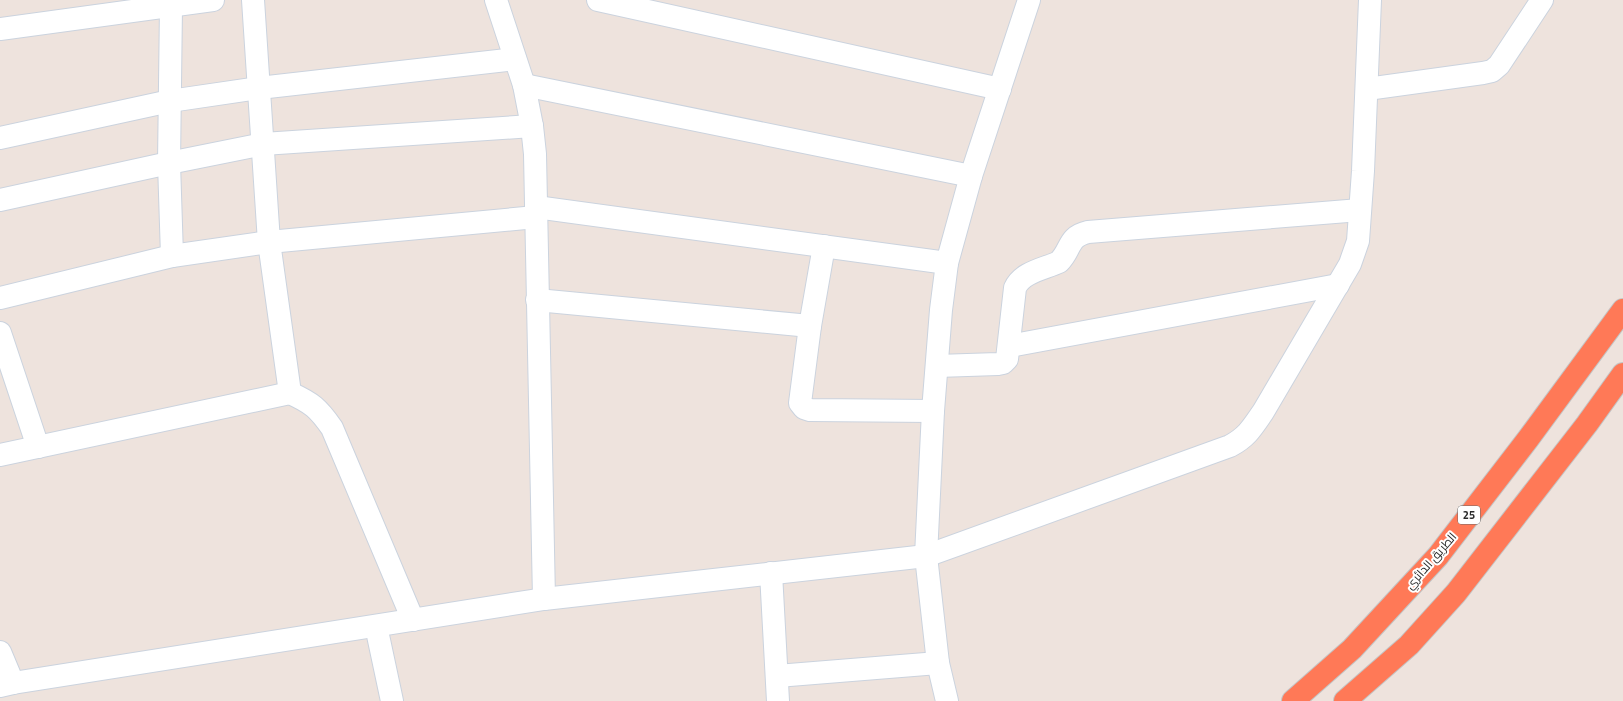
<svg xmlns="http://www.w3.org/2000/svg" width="1623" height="701" font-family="'Titillium Web',Cairo,sans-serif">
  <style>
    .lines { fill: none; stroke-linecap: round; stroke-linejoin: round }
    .minor-casing { stroke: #cbd3de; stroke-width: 24 }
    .highway-casing { stroke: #c4c4c4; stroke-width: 24 }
    .minor { stroke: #fff; stroke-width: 22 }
    .highway { stroke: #ff7957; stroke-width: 22 }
    .labels { text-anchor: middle; stroke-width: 4; stroke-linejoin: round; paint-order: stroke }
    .shield { fill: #fff; stroke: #6b6b6b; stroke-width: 1 }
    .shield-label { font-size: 11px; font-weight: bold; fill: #2c2c2c }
    .street-label { font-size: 12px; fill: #2c2c2c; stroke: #fff }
  </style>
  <rect width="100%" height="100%" fill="#eee3dd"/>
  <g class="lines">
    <g class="minor-casing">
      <g id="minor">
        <path d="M253,0l16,242 21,151"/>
        <path d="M496,0l28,85 8,41 3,28 9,445"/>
        <path d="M598,0l402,89"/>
        <path d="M171,6l-2,157 3,93"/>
        <path d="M0,29l213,-29"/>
        <path d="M524,85l447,91"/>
        <path d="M1367,89l116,-16 9,-2 7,-6 43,-65"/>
        <path d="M0,138l170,-37 89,-13 256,-29"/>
        <path d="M0,200l169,-37 94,-19 269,-18"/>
        <path d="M536,207l411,56"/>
        <path d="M824,246l-14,80 -10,77 4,5 6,2 123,1"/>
        <path d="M0,298l172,-42 97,-14 267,-25"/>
        <path d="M537,300l273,26"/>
        <path d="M0,333l38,114"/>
        <path d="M1009,346l329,-61"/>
        <path d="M937,366l61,-2 5,-1 4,-4 8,-71c7,-16 29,-19 44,-26 13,-13 8,-25 29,-30l272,-22"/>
        <path d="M0,455l290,-62c22,10 28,15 42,35l81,192"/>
        <path d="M771,573l7,128"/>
        <path d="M376,626l16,75"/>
        <path d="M0,652l13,31"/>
        <path d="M777,676l161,-13"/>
        <path d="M0,686l13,-3 531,-84 382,-43 304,-110c17,-9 22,-18 33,-34l87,-148 8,-23 5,-70 7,-171"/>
        <path d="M947,701l-9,-38 -12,-107 7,-145 8,-101 6,-47 24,-87 58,-176"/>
      </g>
    </g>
    <g class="highway-casing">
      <g id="highway">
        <path d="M1293,701l59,-52 86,-93 90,-117 95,-129"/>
        <path d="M1345,701l64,-56 47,-52 131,-169 36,-50"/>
      </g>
    </g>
    <use href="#minor" class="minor"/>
    <use href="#highway" class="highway"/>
  </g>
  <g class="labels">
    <rect class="shield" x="1458" y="506" width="22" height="18" rx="3"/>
    <g class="shield-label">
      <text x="1469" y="519">25</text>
    </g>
    <g class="street-label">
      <text transform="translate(1431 561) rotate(-49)" y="4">الطريق الدائري</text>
    </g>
  </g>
</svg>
